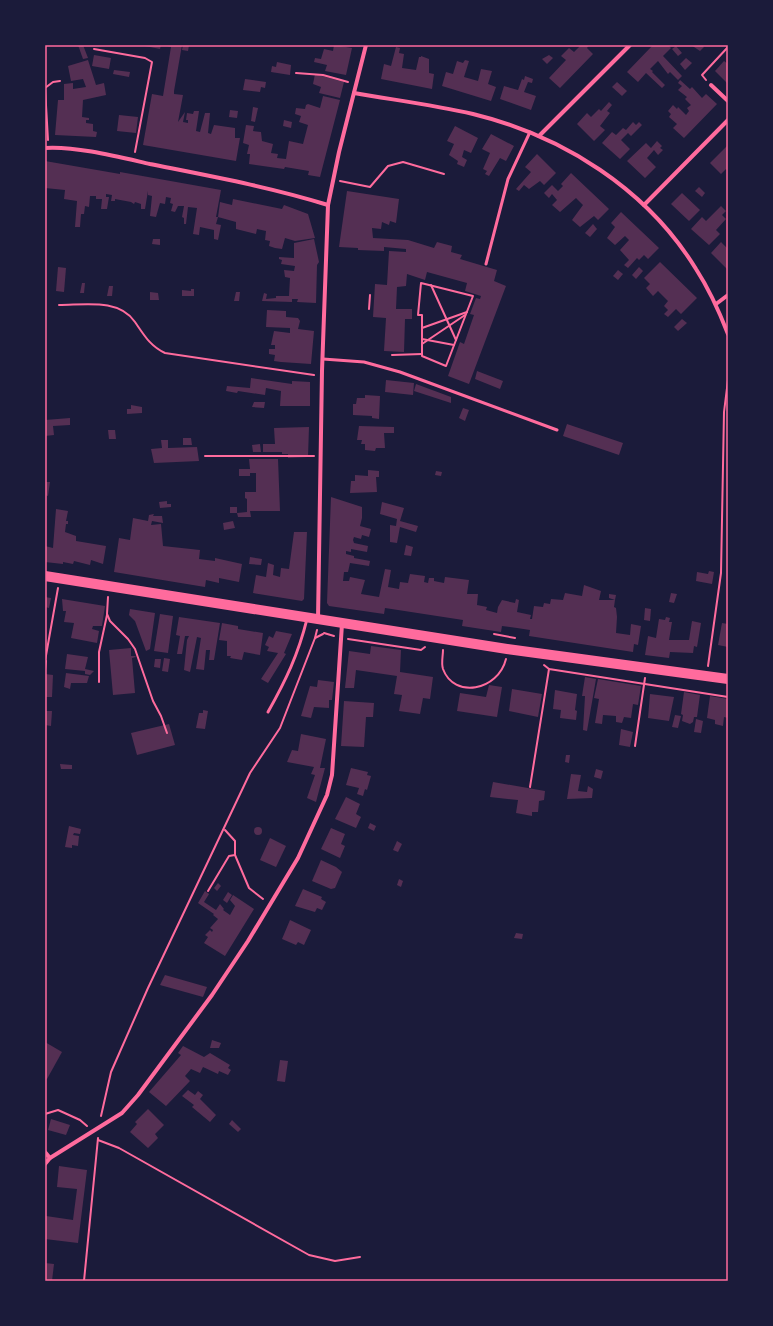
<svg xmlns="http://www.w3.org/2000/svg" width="773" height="1326" font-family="'Fira Sans',sans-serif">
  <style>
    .building { fill: #542f53 }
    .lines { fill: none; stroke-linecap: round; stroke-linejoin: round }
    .path { stroke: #ff6b9d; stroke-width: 2 }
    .service { stroke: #ff6b9d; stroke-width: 3 }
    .minor { stroke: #ff6b9d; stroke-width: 4 }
    .primary { stroke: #ff6b9d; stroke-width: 10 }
    .neatline { fill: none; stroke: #ff6b9d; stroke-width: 1.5 }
  </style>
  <rect width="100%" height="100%" fill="#1b1b3a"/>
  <g class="building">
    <path d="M78,45h5l5,13 -5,1z"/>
    <path d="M140,45h21l-1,4z"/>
    <path d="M164,45h18l-8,46v3l9,1 -5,27 7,-10 -2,10 5,1v-3h-2l1,-7 6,1 1,-3h5l-3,20 4,1 5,-19h5l-2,20 3,1 3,-9 21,3v10h5l-4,23 -93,-16 9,-51 11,2 8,-49z"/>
    <path d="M183,45h6l-1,6 -6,-1z"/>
    <path d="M334,45l18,3 -6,27 -21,-4 2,-6 -13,-3 1,-4 6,1 3,-10 9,2z"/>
    <path d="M581,45h8l-2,3 6,6 -33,34 -11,-10 17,-18 -5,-4 8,-8 5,4z"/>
    <path d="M653,45h15l3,3 -8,8 19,20 -4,4 -8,-8 -2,2 -10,-13 -8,8 3,2 -1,1 13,13 -3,3 -16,-15 -8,9 -11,-10z"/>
    <path d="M691,45h11l2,2 -4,4z"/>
    <path d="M676,46l6,7 -4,3 -6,-7z"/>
    <path d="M396,47l4,1 -1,5 5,1 -2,14 14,2 3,-13h2v-1l8,3v14l5,1 -2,15 -51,-10 3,-15 7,2z"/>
    <path d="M94,55l17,3 -2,11 -17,-3z"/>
    <path d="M549,55l4,3 -6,6 -5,-5z"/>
    <path d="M686,58l6,5 -7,7 -5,-6z"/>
    <path d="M88,60l8,25 8,-2 2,12 -23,5 -1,17 7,1v2h-3v3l7,1v7l4,1 -1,5 -41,-2 3,-35h6v-16l9,-1v6l13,-2 -3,-8 -12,2 -3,-15z"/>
    <path d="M465,60l4,1 -5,16 14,4 3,-12 11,2 -4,13 8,3 -5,14 -49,-15 4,-14 7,2 4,-13 6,2z"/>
    <path d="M724,61l4,3v20l-13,-13z"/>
    <path d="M277,62l14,3 -1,10 -19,-3 1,-6 4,1z"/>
    <path d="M114,70l16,2 -1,5 -16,-3z"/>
    <path d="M315,74l29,8 -4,16 -21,-5 2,-6 -8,-3z"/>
    <path d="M525,76l8,3 -1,4 -4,-1 -4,10 12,4 -5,14 -31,-11 4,-13 14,4 4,-11 2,1z"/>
    <path d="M245,79l21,3 -1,6 -4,-1 -1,5 -17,-2z"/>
    <path d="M680,80l10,9 2,-2 10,11 4,-4 11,10 -33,34 -11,-10 4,-4 -8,-7 2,-3 -3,-3 5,-6 4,4 1,-2 8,8 3,-4 -2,-3 4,-3 -6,-6 2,-2 -9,-7 4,-4 -4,-3z"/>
    <path d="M617,82l10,9 -5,5 -10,-9z"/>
    <path d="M323,96l17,4 -20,77 -12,-2 1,-4 -24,-4 -1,2 -35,-5 1,-10h-3l2,-9 -6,-2 3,-18 8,1 -1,5 8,1 1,9 11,3 -2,9 7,1 -1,4 9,1 3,-18 14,3 5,-19 -9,-3 2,-6 -6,-2 1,-6 9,1 1,-4 2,-1 12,4z"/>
    <path d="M609,102l3,3 -5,6 3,2 -10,13 5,4 -11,11 -17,-17 10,-11 4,4 8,-8 2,2z"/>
    <path d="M253,107l5,1 -3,14 -4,-1z"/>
    <path d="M230,110l8,1 -1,7 -8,-1z"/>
    <path d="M119,115l19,2 -2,16 -19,-2z"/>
    <path d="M284,120l8,2 -1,6 -8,-2z"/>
    <path d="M633,122l3,3 3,-3 3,3 -11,11 -3,-3 -7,7 9,9 -10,10 -18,-16 10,-11 4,3 7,-7 3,2z"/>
    <path d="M455,126l23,12 -7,15 -7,-3 -2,7 5,3 -3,7 -7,-3 1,-3 -9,-6 5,-11 -7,-3z"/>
    <path d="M491,134l23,12 -8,15 -6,-3 -11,18 -4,-2 2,-3 -4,-2 7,-16 -8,-4z"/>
    <path d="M657,141l5,5 -2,2 3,2 -5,5 -4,-5 -7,8 9,9 -11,11 -18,-17 19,-18 5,5z"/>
    <path d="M728,145v26l-2,-2 -5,5 -11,-11z"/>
    <path d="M537,154l19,19 -12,12 -4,-4 -11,8 -5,-4 -5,6 -3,-2 15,-17 -6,-5z"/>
    <path d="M45,161l75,13v-2l101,18 -5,27h2l2,-15 12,3 1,-6 49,10 2,-4 24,9 7,24 -20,3 -10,-3 -3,11 -7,-1 -6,-2 1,-5 -5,-1 1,-9 -9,-2 -1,5 -20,-5v-7l-18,-5 -2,7 5,1 -3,15 -4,-1v-9l-14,-3 -1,8 -6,-1 4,-26 -9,-1 -2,17h-2v-6l-2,-1 2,-11h-6l-3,6 -4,-1 2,-7 -3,-1 1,-5 -5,-1 -1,7 -5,-1 -4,14 -6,-1 2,-20 -4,-1v-4l-3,18h-4v-5l-6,-2 -1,2 -3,-2 -16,-3v2h-4l1,-6 -6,-1v3h3l-2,12h-6l1,-10h-6v-3h-6l-1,11 -4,-1 -1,8h-3l-1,13h-5l2,-26 -13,-2 1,-9 -20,-2z"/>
    <path d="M571,173l38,36 -11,11 -4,-4 -14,11 -8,-7 11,-15 -7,-7 -16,14 -8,-7 5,-5 -5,-6 -3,4 -5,-5 8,-8 6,6 5,-5 -2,-2z"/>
    <path d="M699,187l6,6 -3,4 -7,-6z"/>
    <path d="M347,191l52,8 -3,24 -6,-2 -1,4 -7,-3 -1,7 -9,-1 1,10 35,2 26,8 3,-6 15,4 -1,6 11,3 -2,4 37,11 -3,11 12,5 -37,98 -21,-8 12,-34 4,2 10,-29 -4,-1 6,-16 4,1 1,-3 -16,-5 2,-8 -40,-11 -2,8 -18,-6 -1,12 -9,1 -1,22h16v10h-7l-1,33 -20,-1 2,-33 -13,-1 2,-33 12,1 2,-34 17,1v-3l-22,-2v4l-26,-1v-2l-19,-1z"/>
    <path d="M682,193l18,17 -11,11 -18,-17z"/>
    <path d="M721,206l5,5 -4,4 4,4 -10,11 4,4 -11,11 -18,-16 11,-12 4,4z"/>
    <path d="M621,212l38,36 -11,11 -4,-4 -5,5 -2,-2 -9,10 -4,-3 5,-5 -9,-10 9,-10 -4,-4 -10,9 -8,-7 8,-11 -4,-4z"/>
    <path d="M593,224l4,5 -7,8 -5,-4z"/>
    <path d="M153,239h7v6l-8,-1z"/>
    <path d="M314,239l5,23 -2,3 -1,38 -19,-1 1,-3h-6v3l-30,-1 2,-8 3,1 -1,5 10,-1v-2h13l1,-18 -5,-1 -1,-7 10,1 1,-5 -14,-2 1,-4 -3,-1v-2l15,1v-15z"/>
    <path d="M721,242l6,6 1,-1v23l-17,-17z"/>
    <path d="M660,262l37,36 -16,16 -5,-5 -8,8 -4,-3 4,-4 -4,-4 4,-5 -10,-10 -5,5 -7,-8 4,-4 -6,-6z"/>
    <path d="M58,267l8,1 -2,24 -8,-1z"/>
    <path d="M639,267l4,4 -7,8 -4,-4z"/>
    <path d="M618,270l5,4 -5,6 -5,-4z"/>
    <path d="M82,283h3l-1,10h-4z"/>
    <path d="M109,286h4l-1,10h-5z"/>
    <path d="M191,289h3v7h-12v-6l9,1z"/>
    <path d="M150,292l8,1 1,7h-9z"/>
    <path d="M236,292h4l-1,9h-5z"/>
    <path d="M267,310l19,1v6l12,1 2,3 -2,8 16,2 -3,33 -30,-2 -7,-1 1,-6 -6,-1v-5h6v-4h-4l3,-14 16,2v-5l-24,-1z"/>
    <path d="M682,319l5,4 -9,8 -4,-4z"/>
    <path d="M477,371l26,10 -3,8 -25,-10z"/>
    <path d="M251,378l41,6v-3l18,1v24h-30l1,-15 -15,-3 -1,7 -27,-4 -1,2 -11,-2 1,-5 23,2z"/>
    <path d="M386,380l28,3 -1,12 -28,-3z"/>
    <path d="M416,384l35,13v6l-37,-12z"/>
    <path d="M365,395l15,1 -1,23 -7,-1v-2l-19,-1v-11h3l1,-6h8z"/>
    <path d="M254,402h11l-1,6 -12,-1z"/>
    <path d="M131,405l11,2v6l-15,1v-5h4z"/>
    <path d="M463,408l6,2 -4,11 -6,-3z"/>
    <path d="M70,418v7l-17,1 1,9 -9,1v-16z"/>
    <path d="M567,424l56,19 -4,12 -56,-19z"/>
    <path d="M359,426l35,1v6h-10l1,15h-9l-1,3 -10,-1v-6h-4l1,-4h-5z"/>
    <path d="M309,427l-1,30 -20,1v-4h-6v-2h-19v-8h12l-1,-16z"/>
    <path d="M108,430h7l1,9h-7z"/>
    <path d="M183,438h8l1,7h-9z"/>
    <path d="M161,440h7v8l29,-1 2,14 -45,2 -3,-14 11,-1z"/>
    <path d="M260,444l1,8h-8l-1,-7z"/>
    <path d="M249,459h29l2,52h-30l1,6h-13l-1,-4h-7v-6h7v6l10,-1v-13l-2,-1v-6h11v-19h-6v3h-11v-7h11z"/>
    <path d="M368,470l11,1v6h-3l1,15 -27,1 1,-12h4v-6l13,1z"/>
    <path d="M436,471l6,1 -1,4 -6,-1z"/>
    <path d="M45,482h5l-2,14 -3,-1z"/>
    <path d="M331,497l31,10v11l-2,8 11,3 -2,8 -7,-2 -1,4 -7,-2 -1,3 1,3 14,3 -1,6 -16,-3v3l-5,-1v3l8,2v2l16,3 -1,5 -19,-3 -2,9h-4l-1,9h6l1,-4 15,3 -4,14 18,3 6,-28 6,1 -3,17 11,2 1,-7 8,1 2,-9 15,2 -1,6 4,1 1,-5h5v3l10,2 1,-6 24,3 -2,14h11l-1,11 10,2 -1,3 11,3 1,-6 4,-7 13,3 1,-4 3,1 -2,12 14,3 -1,4h2l2,-13 9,1 1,-4 6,1 1,-5 12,1 2,-7 17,3 2,-11 17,6 -2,9h16l-1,7 2,1 1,9 -1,16 14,2 1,-11 10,2 -3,19 -4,-1 -1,8 -104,-16 1,-6 -13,-2 -15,-2 -1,6 -39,-6 1,-6 -78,-12 -1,6 -55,-8 -2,-3z"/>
    <path d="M167,501v3h4v3l-11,1 -1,-6z"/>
    <path d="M382,502l22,6 -4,13 18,5 -2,6 -16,-5 -3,16 -7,-1v-17l6,1 1,-7 -17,-5z"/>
    <path d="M56,509l12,2 -2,10h2v3h-2l-1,8 11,4v5l30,5 -3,18 -12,-4 -1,5 -16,-4 -1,3 -10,-2v2l-18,-2v-16l8,2z"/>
    <path d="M154,514l-1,2h9l1,7 -11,-2 -1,4 10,-1 2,22 37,4 -1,9 16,2v-3l27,6 -3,18 -20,-4v5l-13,-3 -1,7 -91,-15 5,-34 11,2 3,-22 15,3 1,-6z"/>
    <path d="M233,521l2,7 -11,2 -1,-7z"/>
    <path d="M294,532h13l-3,67 -2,2 -49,-8 3,-18 10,2 2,-14 6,2 -1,10 7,2 1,-9 8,1z"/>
    <path d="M406,545l7,2 -2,9 -7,-1z"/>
    <path d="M250,557l12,2 -1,6 -12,-1z"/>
    <path d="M709,571l5,1 -2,12 -16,-3 1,-9 11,2z"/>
    <path d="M671,593l6,1 -3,9 -5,-1z"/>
    <path d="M609,594l7,1 -1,5 -6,-2z"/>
    <path d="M45,597l6,1 -2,10 -4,-1z"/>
    <path d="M62,599l43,7 -3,20h-9l-1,3 7,2 -2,12 -26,-5 3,-15 -10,-1 2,-11h-3z"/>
    <path d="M645,608l6,1 -1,12 -6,-1z"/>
    <path d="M130,609l25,4 -5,36 -4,2 -11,-30 -6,-6z"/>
    <path d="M160,614l13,2 -5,37 -14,-2z"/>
    <path d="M179,617l41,6 -6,37h-5l1,-10h-4l-2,20 -8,-1 5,-31 -4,-1 -7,35 -6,-2 3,-30 2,-4h-4l-3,18h-5l3,-18 -4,-1z"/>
    <path d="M666,617l4,1 -1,4h3l-3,18h20l3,-19 9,2 -4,24 -3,-1 -1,7 -23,-1 -1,6 -24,-3 3,-19 8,2 3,-19 6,1z"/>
    <path d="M222,623l16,3v3l25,4 -3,22 -16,-3 -2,8 -12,-2 1,-2h-4v-15l-8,-1z"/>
    <path d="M722,623l6,1v23l-10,-2z"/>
    <path d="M276,631l16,3 -8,19 2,1 -18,29 -7,-4 17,-26 -11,-2 2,-4 -4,-2 4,-9 4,2z"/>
    <path d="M371,646l30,4 -1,22 33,5 -3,22 -7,-1 -3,16 -21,-3 3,-16 -8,-1 3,-18 -41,-6 -2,18h-9l4,-37 21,3z"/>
    <path d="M131,648v8h4l1,1 -4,1 3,35 -22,2 -4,-45z"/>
    <path d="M67,654l21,3 -3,12 9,2 -4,4 -5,-1v-3l-20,-2z"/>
    <path d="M164,658l6,1 -2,13 -6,-1z"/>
    <path d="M155,659h6l-1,9 -6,-1z"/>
    <path d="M66,673l23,3 -2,7h-16l-1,6 -6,-2z"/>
    <path d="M45,674l8,1 -1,22h-7z"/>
    <path d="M585,677l11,2 -9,52 -4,-1 2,-34h-3z"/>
    <path d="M598,679l43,7 -3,19 -5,-1 -2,14 -7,-1 -2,6 -6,-1v-6l-13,-1 -1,9 -7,-1 4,-24 -5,-1z"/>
    <path d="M318,680l16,2 -2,18h-3v8l-15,-1 -3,11 -10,-2 9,-30 7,1z"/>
    <path d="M489,685l13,2 -5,30 -40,-6 3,-18 26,4z"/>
    <path d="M512,689l30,5 -4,23 -29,-6z"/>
    <path d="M555,690l22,4 -2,16 2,1 -1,9 -16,-2 1,-8 -8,-1z"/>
    <path d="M684,692l16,3 -3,22h-3l-1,5 -3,2 -8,-3 1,-6 -2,-1z"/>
    <path d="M650,694l24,3 -5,24 -21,-3z"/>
    <path d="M710,696l18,3v19l-4,-1 -1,9 -8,-2v-4l-8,-2z"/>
    <path d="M344,701l30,2 -1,14h-7l-2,30 -23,-1z"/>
    <path d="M203,710l5,1 -3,18 -9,-1 3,-15h4z"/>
    <path d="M45,711h7l-1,15 -6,-1z"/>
    <path d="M675,715l6,1 -3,12 -6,-1z"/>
    <path d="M696,719l7,2 -2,12 -7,-1z"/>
    <path d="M169,724l6,21 -38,10 -6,-22z"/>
    <path d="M621,729l12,3 -3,15 -11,-2z"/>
    <path d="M301,734l25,5 -6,29h5l-9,34 -9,-4 8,-23 -4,-1 3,-7 -27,-5 5,-12 6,1z"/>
    <path d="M566,755h4l-1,8 -4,-1z"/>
    <path d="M60,764l12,1v4h-11z"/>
    <path d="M351,768l17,4 -1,3 4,1 -4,14 -2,-1 -2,7 -6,-2 2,-6 -13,-3z"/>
    <path d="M596,769l7,2 -2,8 -7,-2z"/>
    <path d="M571,774l10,1 -3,16 9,1 1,-6 5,3 -1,9 -25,1z"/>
    <path d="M493,782l52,9 -1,9 -5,1 -1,11h-6v4l-16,-3 2,-13 -28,-3z"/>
    <path d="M346,797l14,7 -4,10 5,3 -5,11 -21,-9z"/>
    <path d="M370,823l6,3 -2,5 -6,-3z"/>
    <path d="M69,826l12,3 -1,5 -6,-1 -1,2 6,1 -1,10 -6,-1v3l-7,-1z"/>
    <circle cx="258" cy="831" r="4"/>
    <path d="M331,828l14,6 -4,10 4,2 -5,12 -19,-9z"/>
    <path d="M270,838l16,8 -10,21 -16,-7z"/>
    <path d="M397,841l5,3 -4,8 -5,-2z"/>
    <path d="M321,860l15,7 6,5 -7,16 -4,1 -19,-8z"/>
    <path d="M399,879l4,2 -2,6 -4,-2z"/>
    <path d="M218,883l3,3 -4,5 -3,-3z"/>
    <path d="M303,889l19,8 -1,2 5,3 -4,8 -5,-2 -2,4 -20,-6z"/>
    <path d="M205,891l4,3 -5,8 12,8 4,-6 4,5 -1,1 7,5 5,-9 -5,-6 3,-5 21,14 -29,47 -21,-13 4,-6 -3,-2 5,-5 2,2 1,-2 -3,-2 8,-9 -5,-4 1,-1 -16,-11z"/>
    <path d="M228,892l4,3 -5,8 -4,-3z"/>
    <path d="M290,920l21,10 -7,15 -6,-3 -2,3 -14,-6z"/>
    <path d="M516,933l7,1 -1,5 -8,-1z"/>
    <path d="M165,975l42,12 -4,10 -43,-12z"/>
    <path d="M212,1040l9,3 -2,5h-9z"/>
    <path d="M45,1042l17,10 -15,27 -2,-1z"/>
    <path d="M183,1046l21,11 6,-4 20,12 -2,3 3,2 -3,5 -9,-4 -1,3 -15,-7 -3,6 -9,-4 -6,7 5,5 -24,25 -17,-14 32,-37 -3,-2z"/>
    <path d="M280,1060l8,1 -3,21 -8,-1z"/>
    <path d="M188,1090l7,5 3,-4 5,4 -3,4 16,16 -6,7 -18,-15 2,-2 -12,-9z"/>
    <path d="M148,1109l16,16 -9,9 3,4 -10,10 -18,-16 7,-8 -2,-2z"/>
    <path d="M51,1119l19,6 -4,10 -18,-5z"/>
    <path d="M232,1120l9,9 -3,3 -9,-8z"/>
    <path d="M59,1166l28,4 -9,73 -33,-4 1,-23 27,4 4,-31 -20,-2z"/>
    <path d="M45,1263l9,1 -2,17h-7z"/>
  </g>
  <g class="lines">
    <g class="path">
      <path d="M94,49l51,9 7,4 -17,90"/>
      <path d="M296,73l27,2 25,7"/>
      <path d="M706,80l-4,-5 26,-28"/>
      <path d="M48,140l-3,-52 8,-6 7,-1"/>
      <path d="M340,181l30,6 18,-21 15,-4 41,12"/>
      <path d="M421,283l52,13 -27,70 -24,-10v-41h-4z"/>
      <path d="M431,285l25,55"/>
      <path d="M59,305c25,0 60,-7 76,17 9,13 15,24 30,31l149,22"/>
      <path d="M369,309l1,-14"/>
      <path d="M422,328l45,-16"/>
      <path d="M422,339l32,6"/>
      <path d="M422,344l43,-29"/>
      <path d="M392,355l30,-1"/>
      <path d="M205,456h109"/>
      <path d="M108,597l-1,17 3,7 18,18 7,10 18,52 8,15 6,17"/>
      <path d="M324,633l10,3"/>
      <path d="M494,634l21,4"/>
      <path d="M315,638l8,-4"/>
      <path d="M348,639l73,11 4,-3"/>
      <path d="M443,650c0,6 -2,13 0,19 11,30 55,22 63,-10"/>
      <path d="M45,661l13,-73"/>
      <path d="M544,665l5,4 179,28"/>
      <path d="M708,666l13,-93 3,-161 4,-32"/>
      <path d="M45,670l1,-9"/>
      <path d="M99,682v-30l8,-37"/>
      <path d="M635,746l10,-68"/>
      <path d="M530,787l19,-118"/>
      <path d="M225,830l10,11v14l14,33 14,11"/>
      <path d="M208,891l21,-35 6,-1"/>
      <path d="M45,1114l13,-4 22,10 7,6"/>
      <path d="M101,1116l10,-44 37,-84 102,-215 30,-45 35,-90 2,-8"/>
      <path d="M98,1140l21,8 190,107 26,6 25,-4"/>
      <path d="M84,1281l14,-143"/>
    </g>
    <g class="service">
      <path d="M486,264l22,-85 22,-47"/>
      <path d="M323,359l41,3 36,10 157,58"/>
      <path d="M268,712c18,-32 30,-57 39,-93"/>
    </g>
    <g class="minor">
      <path d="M711,85l17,16"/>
      <path d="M354,93c40,7 80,12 119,21 90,22 174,75 223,155 13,20 23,42 32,65"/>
      <path d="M539,136l91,-91"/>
      <path d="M45,148c31,-2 74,9 105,16 60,12 120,23 178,41"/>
      <path d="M644,205l84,-85"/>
      <path d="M716,304l12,-9"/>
      <path d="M318,619l4,-248 6,-166 11,-53 27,-107"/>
      <path d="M45,1152l5,6"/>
      <path d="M45,1164l5,-6 72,-45 16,-18 74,-100 36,-54 50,-83 29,-63 5,-20 10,-151"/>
    </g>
    <path class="primary" d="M45,576l462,73 221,30"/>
  </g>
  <rect width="773" height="1326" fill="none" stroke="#1b1b3a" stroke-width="92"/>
  <rect x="46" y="46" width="681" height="1234" class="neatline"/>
</svg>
